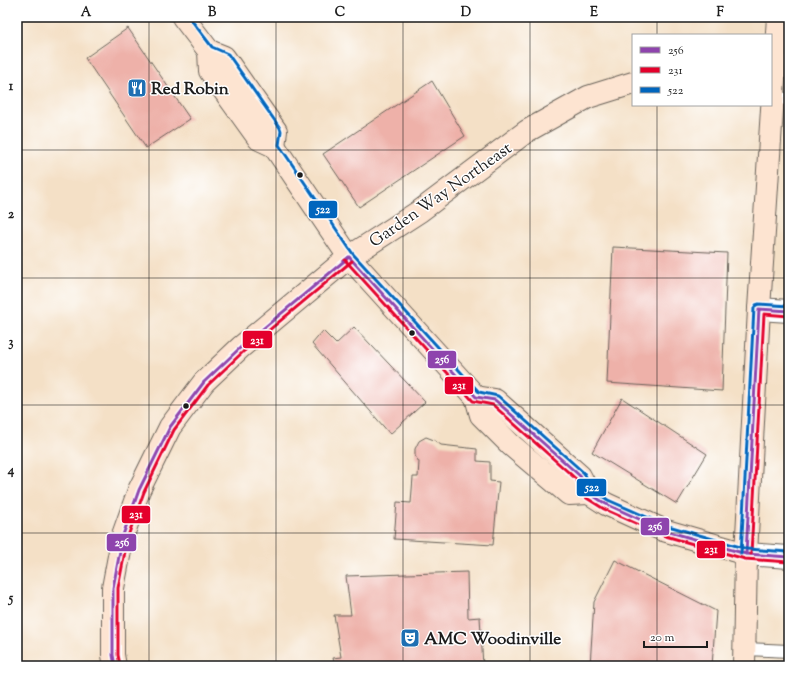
<svg xmlns="http://www.w3.org/2000/svg" width="806" height="683" font-family="'Sorts Mill Goudy',serif">
  <style>
    .building { fill: #eeb1a9 }
    .lines { fill: none; stroke-linecap: round; stroke-linejoin: round }
    .lane-casing { stroke: #686158; stroke-width: 14 }
    .street-casing { stroke: #686158; stroke-width: 24 }
    .secondary-casing { stroke: #686158; stroke-width: 24 }
    .lane { stroke: #fff; stroke-width: 12 }
    .street { stroke: #fff; stroke-width: 22 }
    .secondary { stroke: #fde4d1; stroke-width: 22 }
    .bus-1-casing { stroke: #fff; stroke-width: 6 }
    .bus-2-casing { stroke: #fff; stroke-width: 6 }
    .bus-3-casing { stroke: #fff; stroke-width: 6 }
    .bus-1 { stroke: #8e44ad; stroke-width: 3 }
    .bus-2 { stroke: #e4002b; stroke-width: 3 }
    .bus-3 { stroke: #0065bd; stroke-width: 3 }
    .grid { fill: none; stroke: #1c1c1c; stroke-width: 1; stroke-opacity: 0.55 }
    .bus-dot { fill: #1c1c1c; stroke: #fff; stroke-width: 1.5 }
    .labels { text-anchor: middle; stroke-width: 3; stroke-linejoin: round; paint-order: stroke }
    .poi-label { font-size: 17px; font-weight: bold; fill: #1c1c1c; stroke: #fff; text-anchor: start }
    .street-label { font-size: 17px; fill: #1c1c1c; stroke: #fff }
    .line-badge { stroke: #fff; stroke-width: 1.5 }
    .badge-label { font-size: 11px; text-anchor: middle; font-weight: bold; fill: #fff }
    .neatline { fill: none; stroke: #1c1c1c; stroke-width: 1.5 }
    .grid-label { font-size: 13px; text-anchor: middle; font-weight: bold; fill: #1c1c1c }
  </style>
  <rect width="100%" height="100%" fill="#fff"/>
  <filter id="ink" filterUnits="userSpaceOnUse"><feTurbulence type="fractalNoise" baseFrequency=".025" numOctaves="2"/><feDisplacementMap in="SourceGraphic" scale="8" xChannelSelector="R" yChannelSelector="G"/><feConvolveMatrix kernelMatrix="1 2 1 2 8 2 1 2 1" color-interpolation-filters="sRGB"/></filter>
  <filter id="wash" filterUnits="userSpaceOnUse"><feTurbulence type="fractalNoise" baseFrequency=".012" numOctaves="4" result="noise"/><feDisplacementMap in="SourceGraphic" scale="16" xChannelSelector="R" yChannelSelector="G"/><feGaussianBlur stdDeviation="0.9" result="paint"/><feColorMatrix in="noise" values="0 0 0 0 0 0 0 0 0 0 0 0 0 0 0 0 0 1.4 0 .05"/><feComposite in="paint" operator="in"/></filter>
  <g filter="url(#wash)">
    <rect width="100%" height="100%" fill="#f4e0c6"/>
    <g id="blocks">
      <g class="building">
        <path d="M128,28l62,91 -44,29 -61,-90z"/>
        <path d="M432,81l33,55 -106,71 -36,-53z"/>
        <path d="M613,247l114,6 -5,138 -115,-8z"/>
        <path d="M354,327l71,75 -35,32 -78,-90 11,-13 13,13z"/>
        <path d="M622,398l85,56 -30,50 -85,-52z"/>
        <path d="M426,437l8,3 7,5 36,4v12l13,1v19l9,1 -6,63 -99,-6 3,-37 14,1 2,-26h5l1,-15 -4,-6v-7l4,-8z"/>
        <path d="M615,560l101,51 -4,55h-122l4,-64z"/>
        <path d="M467,572l1,46 12,-1 3,49h-148l-2,-8 8,-1 -7,-42h17l-5,-39z"/>
      </g>
    </g>
  </g>
  <g filter="url(#ink)">
    <use href="#blocks" fill-opacity="0" stroke="#686158" stroke-width="1"/>
    <g class="lines">
      <g class="lane-casing">
        <g id="lane">
          <path d="M772,98l17,1"/>
          <path d="M745,649l44,2"/>
        </g>
      </g>
      <g class="street-casing">
        <g id="street">
          <path d="M759,309l30,2"/>
          <path d="M746,554l43,3"/>
        </g>
      </g>
      <g class="secondary-casing">
        <g id="secondary">
          <path d="M183,17l26,34 1,20 49,68 15,7 75,111 127,140 5,18 30,30 58,49 20,-1"/>
          <path d="M209,51l15,6 52,74 -2,15"/>
          <path d="M476,397l19,3 85,76 9,17 17,11 57,26 83,24"/>
          <path d="M115,666l-2,-11v-67l10,-53 16,-45 31,-63 34,-45 37,-35 108,-90 71,-46 107,-80 61,-34 45,-14"/>
          <path d="M744,666l2,-112 13,-245 19,-292"/>
        </g>
      </g>
      <use href="#lane" class="lane"/>
      <use href="#street" class="street"/>
      <use href="#secondary" class="secondary"/>
      <g class="bus-1-casing">
        <g id="bus-1">
          <path d="M349,257l127,140 19,3 85,76 9,17 17,11 57,26 83,24 43,3"/>
          <path d="M746,554l13,-245 30,2"/>
          <path d="M115,666l-2,-11v-67l10,-53 16,-45 31,-63 34,-45 37,-35 108,-90"/>
        </g>
      </g>
      <g class="bus-2-casing">
        <g id="bus-2">
          <path d="M345,260l128,141 20,4 83,74 9,18 19,12 58,26 83,24 44,3"/>
          <path d="M751,554l13,-240 25,2"/>
          <path d="M120,665l-2,-10v-67l10,-52 16,-44 30,-62 34,-45 36,-34 108,-90"/>
        </g>
      </g>
      <g class="bus-3-casing">
        <g id="bus-3">
          <path d="M189,17l23,30 16,7 52,74 1,3 -2,14 74,109 126,138 19,4 86,77 9,17 15,10 57,25 82,24 42,3"/>
          <path d="M741,554l13,-246 2,-3 3,-1 30,2"/>
        </g>
      </g>
      <use href="#bus-1" class="bus-1"/>
      <use href="#bus-2" class="bus-2"/>
      <use href="#bus-3" class="bus-3"/>
    </g>
  </g>
  <path class="grid" d="M149,17v649M276,17v649M403,17v649M530,17v649M657,17v18M657,105v561M17,150h772M17,278h772M17,405h772M17,533h772"/>
  <defs>
    <g id="restaurant-square" transform="scale(1)"><rect x="-9" y="-9" width="18" height="18" rx="4" fill="#1f6fb2" stroke="#fff"/><path d="M-5-6h1v4h1v-4h1v4h1v-4h1v5L-1.5 .5V6h-2V.5L-5-1ZM5-6V6H3V1.5H1.5Q1.5-4 5-6Z" fill="#fff"/></g>
    <g id="theatre-square" transform="scale(1)"><rect x="-9" y="-9" width="18" height="18" rx="4" fill="#1f6fb2" stroke="#fff"/><path d="M-5-5.5Q0-4 5-5.5V0Q5 5 0 6Q-5 5-5 0ZM-3.3-2.5H-1v1.5H-3.3ZM1-2.5H3.3v1.5H1ZM-2.8 1Q0 5.5 2.8 1Z" fill="#fff"/></g>
  </defs>
  <g fill-rule="evenodd">
    <use href="#restaurant-square" x="137" y="88"/>
    <use href="#theatre-square" x="410" y="638"/>
  </g>
  <g class="bus-dot">
    <circle cx="300" cy="175" r="3.5"/>
    <circle cx="412" cy="333" r="3.5"/>
    <circle cx="186" cy="406" r="3.5"/>
  </g>
  <g class="labels">
    <g class="poi-label">
      <text x="151" y="94">Red Robin</text>
      <text x="424" y="644">AMC Woodinville</text>
    </g>
    <g class="street-label">
      <text transform="translate(440 194) rotate(-35)" y="6">Garden Way Northeast</text>
    </g>
  </g>
  <g class="line-badge">
    <rect x="308" y="200" width="30" height="19" rx="4" fill="#0065bd"/>
    <rect x="242" y="330" width="31" height="19" rx="4" fill="#e4002b"/>
    <rect x="427" y="350" width="30" height="19" rx="4" fill="#8e44ad"/>
    <rect x="444" y="376" width="30" height="19" rx="4" fill="#e4002b"/>
    <rect x="576" y="478" width="31" height="19" rx="4" fill="#0065bd"/>
    <rect x="121" y="505" width="30" height="19" rx="4" fill="#e4002b"/>
    <rect x="640" y="517" width="30" height="19" rx="4" fill="#8e44ad"/>
    <rect x="106" y="533" width="31" height="19" rx="4" fill="#8e44ad"/>
    <rect x="696" y="540" width="30" height="19" rx="4" fill="#e4002b"/>
  </g>
  <g class="badge-label">
    <text x="323" y="213">522</text>
    <text x="257" y="344">231</text>
    <text x="442" y="363">256</text>
    <text x="459" y="389">231</text>
    <text x="592" y="491">522</text>
    <text x="136" y="518">231</text>
    <text x="655" y="530">256</text>
    <text x="122" y="546">256</text>
    <text x="711" y="553">231</text>
  </g>
  <rect width="806" height="683" fill="none" stroke="#fff" stroke-width="44"/>
  <rect x="632" y="34" width="140" height="72" fill="#ffffff" stroke="#a4a4a4"/>
  <rect x="640" y="47" width="20" height="6" fill="#8e44ad" stroke="#a4a4a4"/>
  <text x="668" y="54" font-size="12" fill="#1c1c1c">256</text>
  <rect x="640" y="67" width="20" height="6" fill="#e4002b" stroke="#a4a4a4"/>
  <text x="668" y="74" font-size="12" fill="#1c1c1c">231</text>
  <rect x="640" y="87" width="20" height="6" fill="#0065bd" stroke="#a4a4a4"/>
  <text x="668" y="94" font-size="12" fill="#1c1c1c">522</text>
  <path d="M644 641v6h63v-6" fill="none" stroke="#1c1c1c" stroke-width="2"/>
  <text x="650" y="641" font-size="12" fill="#1c1c1c" stroke="#ffffff" stroke-width="3" paint-order="stroke">20 m</text>
  <rect x="22" y="22" width="762" height="639" class="neatline"/>
  <g class="grid-label">
    <text x="86" y="16">A</text>
    <text x="212" y="16">B</text>
    <text x="340" y="16">C</text>
    <text x="466" y="16">D</text>
    <text x="594" y="16">E</text>
    <text x="720" y="16">F</text>
    <text x="11" y="90">1</text>
    <text x="11" y="218">2</text>
    <text x="11" y="346">3</text>
    <text x="11" y="474">4</text>
    <text x="11" y="602">5</text>
  </g>
</svg>
